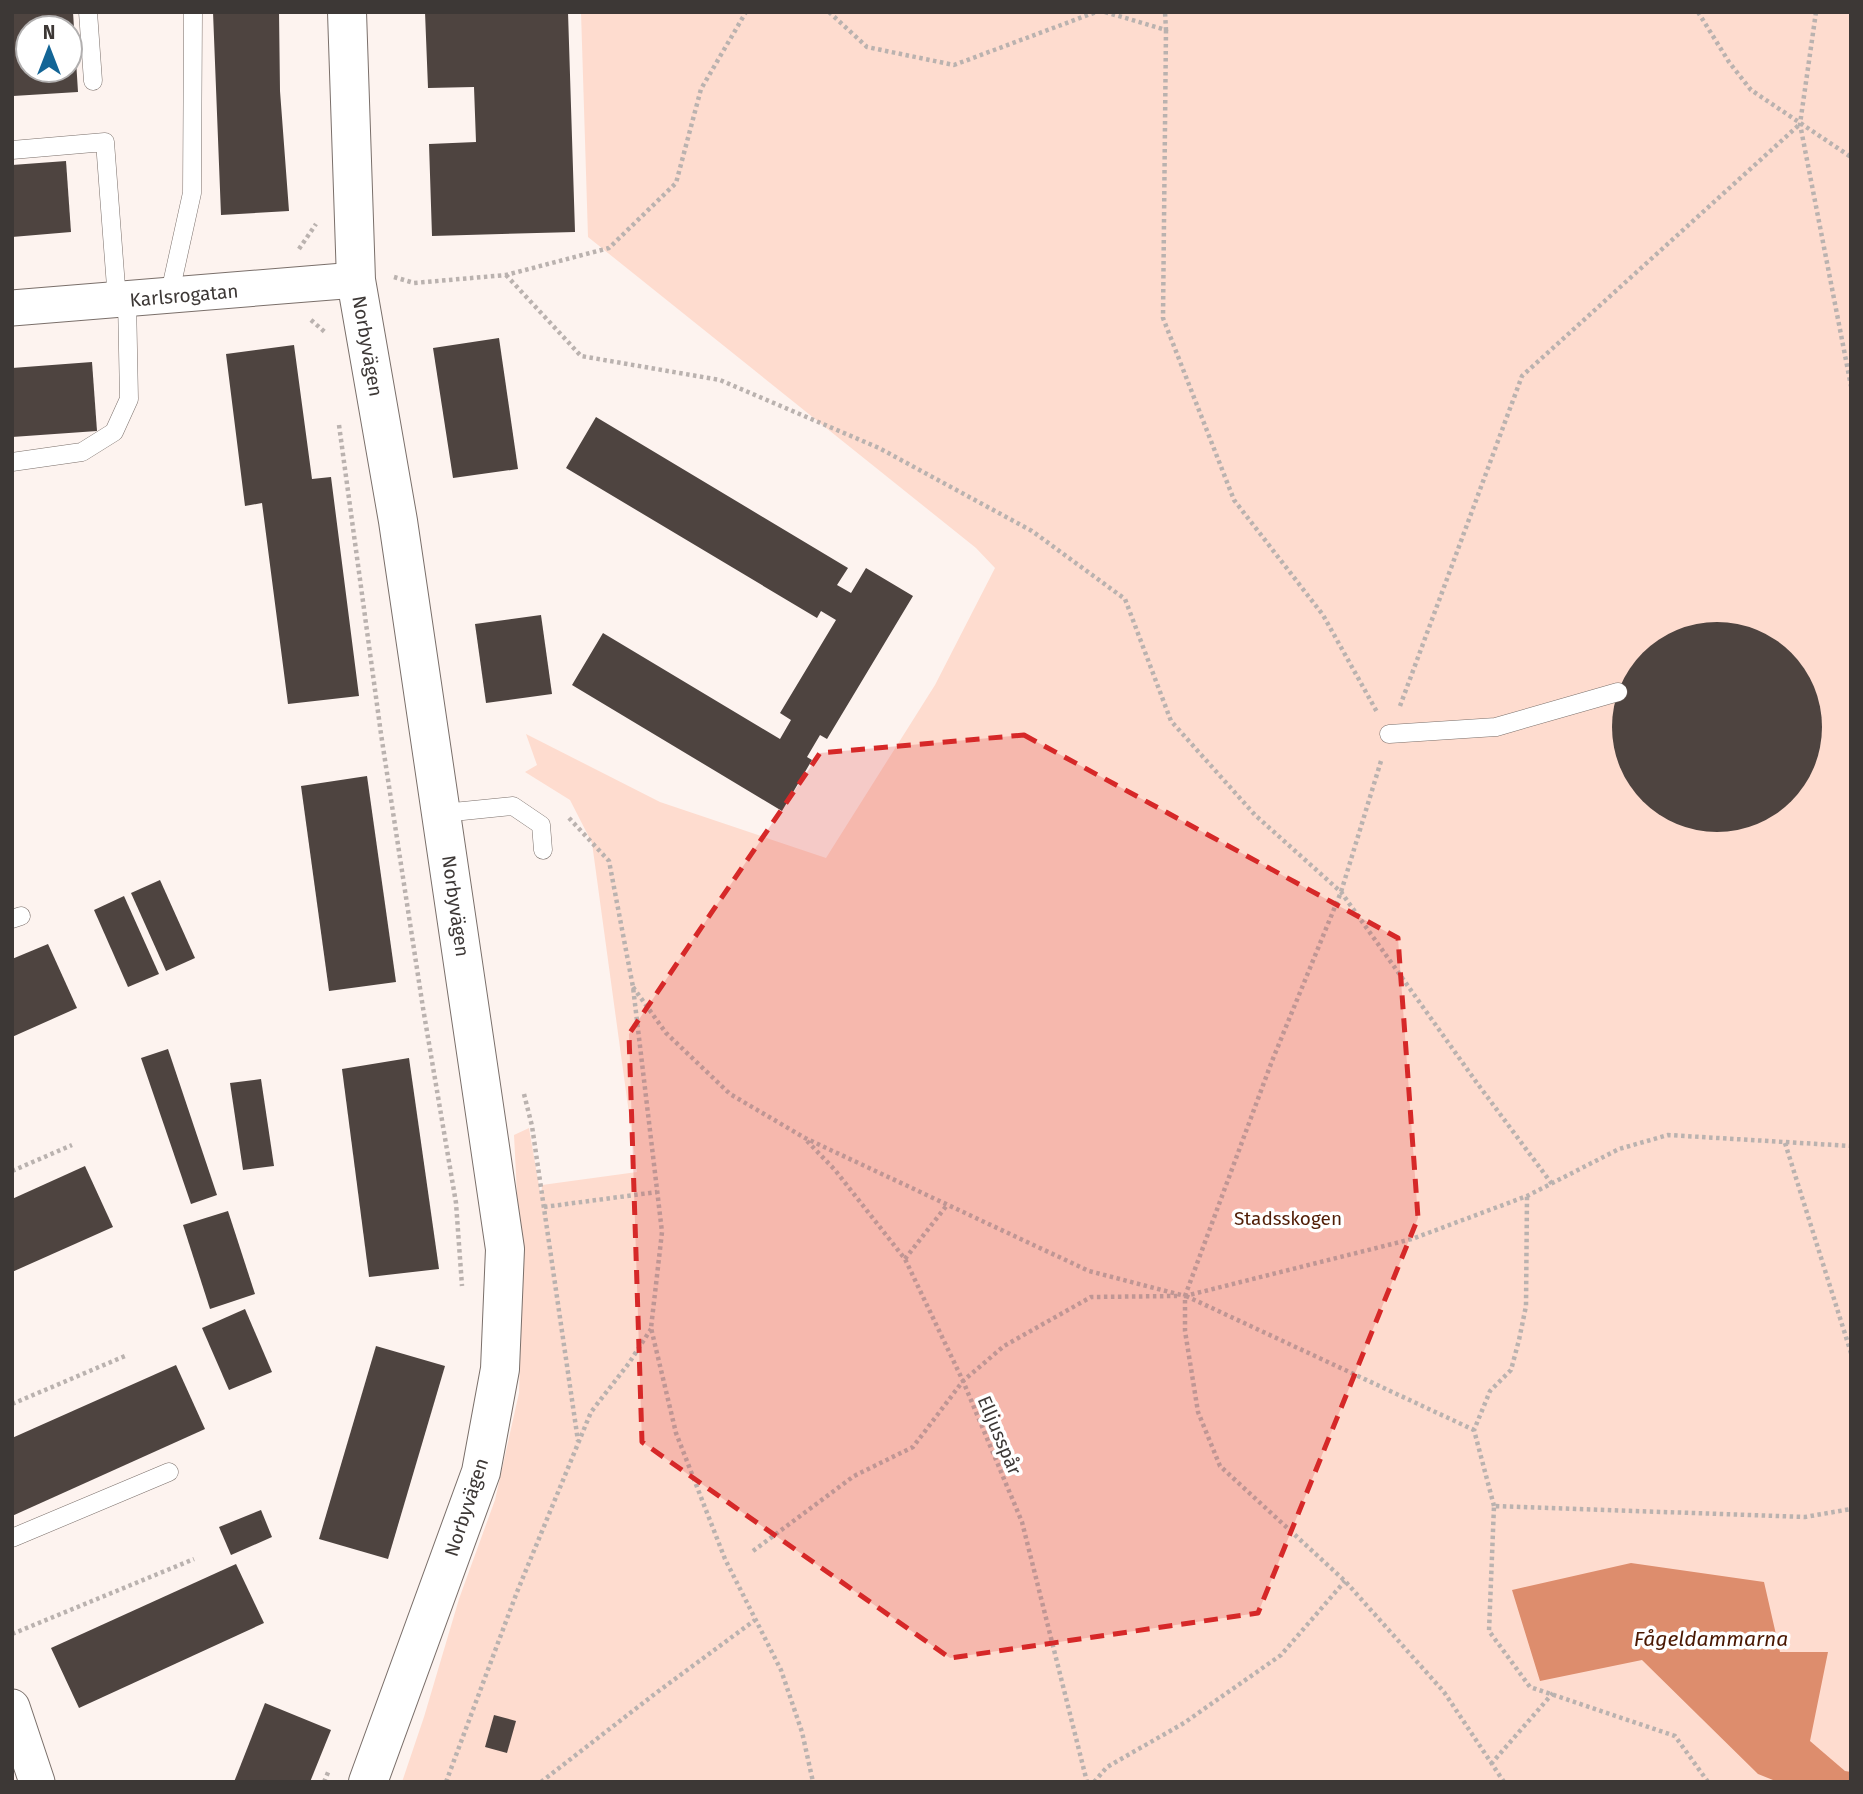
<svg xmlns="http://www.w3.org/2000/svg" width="1863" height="1794" font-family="'Fira Sans',sans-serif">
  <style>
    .green { fill: #fedccf }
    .water { fill: #dd8d6d }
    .building { fill: #4e4440; fill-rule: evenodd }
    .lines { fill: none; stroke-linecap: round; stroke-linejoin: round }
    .lane-casing { stroke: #7a6f6a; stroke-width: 19 }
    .street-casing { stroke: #7a6f6a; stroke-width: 37 }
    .secondary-casing { stroke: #7a6f6a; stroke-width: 40 }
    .path { stroke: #bab2af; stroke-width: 4.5; stroke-dasharray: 3.5 3.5; stroke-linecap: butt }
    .lane { stroke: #fff; stroke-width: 18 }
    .street { stroke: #fff; stroke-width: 35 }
    .secondary { stroke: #fff; stroke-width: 38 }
    .marked { fill: #d62828; fill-opacity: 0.2; stroke: #d62828; stroke-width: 5; stroke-dasharray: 14 9; stroke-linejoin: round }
    .labels { text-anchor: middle; stroke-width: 7; stroke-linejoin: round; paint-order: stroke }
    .street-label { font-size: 19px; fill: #3d3836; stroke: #fff }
    .park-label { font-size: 19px; fill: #511e07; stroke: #fff }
    .water-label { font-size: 21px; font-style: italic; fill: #4a1802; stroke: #fff }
  </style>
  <rect width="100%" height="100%" fill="#fdf3ef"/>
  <path class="green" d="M581,12h1270v1770h-1449l22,-65 35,-118 36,-99 24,-107 3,-101 -8,-157 15,-7 12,69 1,-12 95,-13 -45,-329 -22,-43 -45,-28 12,-7 -11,-31 134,68 166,56 109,-173 60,-117 -19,-20 -388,-311z"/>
  <path class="water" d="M1631,1563l133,19 16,70h48l-18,89 35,30 6,1v10h-73l-20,-8 -116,-114 -102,21 -28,-91z"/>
  <g class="building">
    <path d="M12,12h61l5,80 -65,4zM28,28h42v42h-42z"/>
    <path d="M213,12h66l1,79 9,120 -68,4z"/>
    <path d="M425,12h143l7,220 -143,4 -3,-92 47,-2 -2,-55 -46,1z"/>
    <path d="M66,161l5,71 -59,5v-72z"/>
    <path d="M499,338l19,131 -65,9 -20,-130z"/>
    <path d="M294,345l18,134 19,-2 28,219 -71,8 -26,-201 -17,3 -19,-152z"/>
    <path d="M92,362l5,69 -85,6v-69z"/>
    <path d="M596,417l252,151 -11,17 14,8 15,-25 47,28 -86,143 -7,-4 -13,22 5,3 -30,51 -210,-126 31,-52 177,106 11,-19 -11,-7 56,-93 -15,-9 -4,7 -251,-150z"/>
    <path d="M541,615l11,79 -66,9 -11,-79z"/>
    <circle cx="1717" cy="727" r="105"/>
    <path d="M367,776l29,206 -67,9 -28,-205z"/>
    <path d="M160,880l35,78 -29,13 -35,-78z"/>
    <path d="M124,896l35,78 -31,13 -34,-77z"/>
    <path d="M48,944l29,64 -65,29v-78z"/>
    <path d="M168,1049l49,146 -26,9 -50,-146z"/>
    <path d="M409,1058l30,211 -70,8 -27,-208z"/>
    <path d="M261,1079l13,87 -31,4 -13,-87z"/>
    <path d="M85,1166l28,61 -101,45v-73z"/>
    <path d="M228,1211l27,83 -45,15 -27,-84z"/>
    <path d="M245,1309l27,63 -43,18 -27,-62z"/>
    <path d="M376,1346l69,20 -57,193 -69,-20z"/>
    <path d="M176,1365l29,64 -193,87v-78z"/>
    <path d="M261,1510l11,27 -41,18 -12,-28z"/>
    <path d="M236,1564l28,59 -185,85 -28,-60z"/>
    <path d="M265,1703l66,27 -21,52h-76z"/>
    <path d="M494,1715l22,6 -9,32 -22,-6z"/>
  </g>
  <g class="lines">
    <g class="lane-casing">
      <g id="lane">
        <path d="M88,12l5,69"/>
        <path d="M12,150l93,-8 12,158"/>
        <path d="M169,297l23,-104 1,-181"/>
        <path d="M12,462l70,-10 32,-20 15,-33 -2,-99"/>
        <path d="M1389,734l107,-7 122,-35"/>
        <path d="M443,813l70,-7 28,19 2,25"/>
        <path d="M12,919l9,-3"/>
        <path d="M12,1538l157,-66"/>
      </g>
    </g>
    <g class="street-casing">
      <g id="street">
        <path d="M12,308l344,-28"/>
        <path d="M12,1707l25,75"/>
      </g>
    </g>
    <g class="secondary-casing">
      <path id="secondary" d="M347,12l9,268 42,241 107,728 -5,120 -19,103 -113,310"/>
    </g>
    <g class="path">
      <path d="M829,12l38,35 87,18 142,-53"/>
      <path d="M1105,12l61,18 -1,-18"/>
      <path d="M1698,12l31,50 22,28 100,67"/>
      <path d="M1816,12l-16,112 51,262"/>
      <path d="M1166,30l-3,288 71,182 89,115 54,97"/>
      <path d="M299,249l17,-25"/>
      <path d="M506,275l75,81 139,24 159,68 153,83 93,68 46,122 84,94 86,77 136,191 75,101"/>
      <path d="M394,277l20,6 92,-8 103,-27 67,-65 25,-94 45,-77"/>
      <path d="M311,320l15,13"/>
      <path d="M339,425l42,309 42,274 33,195 6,83"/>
      <path d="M1400,706l122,-330 278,-252"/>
      <path d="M1381,761l-40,131 -69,169 -87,235v35l13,81 22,54 125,115 99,111 60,90"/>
      <path d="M569,818l40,43 24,126 29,245 -11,96 25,105 49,126 56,111 21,62 11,50"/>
      <path d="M633,987l33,46 64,61 75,44 284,133 96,25 227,-57 115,-43 92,-47 49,-14 183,11"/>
      <path d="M524,1094l8,32 46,315"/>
      <path d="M807,1141l28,29 70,89 58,122 59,141 65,260"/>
      <path d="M1785,1143l66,210"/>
      <path d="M12,1171l60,-26"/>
      <path d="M544,1207l113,-15"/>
      <path d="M905,1259l42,-54"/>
      <path d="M1186,1296l288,134"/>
      <path d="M12,1404l113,-48"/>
      <path d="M1494,1506l-20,-76 16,-39 21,-21 8,-30 7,-34 1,-110"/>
      <path d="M753,1551l101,-75 59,-29 50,-66 41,-35 87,-49 86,-1"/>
      <path d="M12,1634l182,-75"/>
      <path d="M1491,1764l62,-71"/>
      <path d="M324,1782l5,-12"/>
      <path d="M446,1782l71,-190 74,-180 38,-49 22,-34"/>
      <path d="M541,1782l115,-89 99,-73"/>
      <path d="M1094,1782l13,-15 77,-44 97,-68 64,-74"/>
      <path d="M1708,1782l-33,-46 -145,-49 -41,-56 5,-125 311,11 46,-8"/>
    </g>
    <use href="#lane" class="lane"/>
    <use href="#street" class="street"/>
    <use href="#secondary" class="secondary"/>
  </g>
  <path class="marked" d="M1024,735l374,203 20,280 -160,395 -308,45 -308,-216 -13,-408 191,-281z"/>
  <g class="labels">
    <g class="street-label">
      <text transform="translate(184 295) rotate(-5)" y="7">Karlsrogatan</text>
      <text transform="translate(368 346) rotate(80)" y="7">Norbyvägen</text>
      <text transform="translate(456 906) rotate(82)" y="7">Norbyvägen</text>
      <text transform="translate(1000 1435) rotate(67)" y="7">Elljusspår</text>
      <text transform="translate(466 1507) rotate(-72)" y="7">Norbyvägen</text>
    </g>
    <g class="park-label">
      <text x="1288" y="1225">Stadsskogen</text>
    </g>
    <g class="water-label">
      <text x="1711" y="1646">Fågeldammarna</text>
    </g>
  </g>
  <rect width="1863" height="1794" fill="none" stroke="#3d3836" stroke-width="28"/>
  <g transform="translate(49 49)"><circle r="33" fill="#ffffff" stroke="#b1afaf" stroke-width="2"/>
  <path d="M0-5L12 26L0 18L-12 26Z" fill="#136596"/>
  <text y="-10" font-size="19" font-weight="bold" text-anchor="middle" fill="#3d3836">N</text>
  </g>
</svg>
